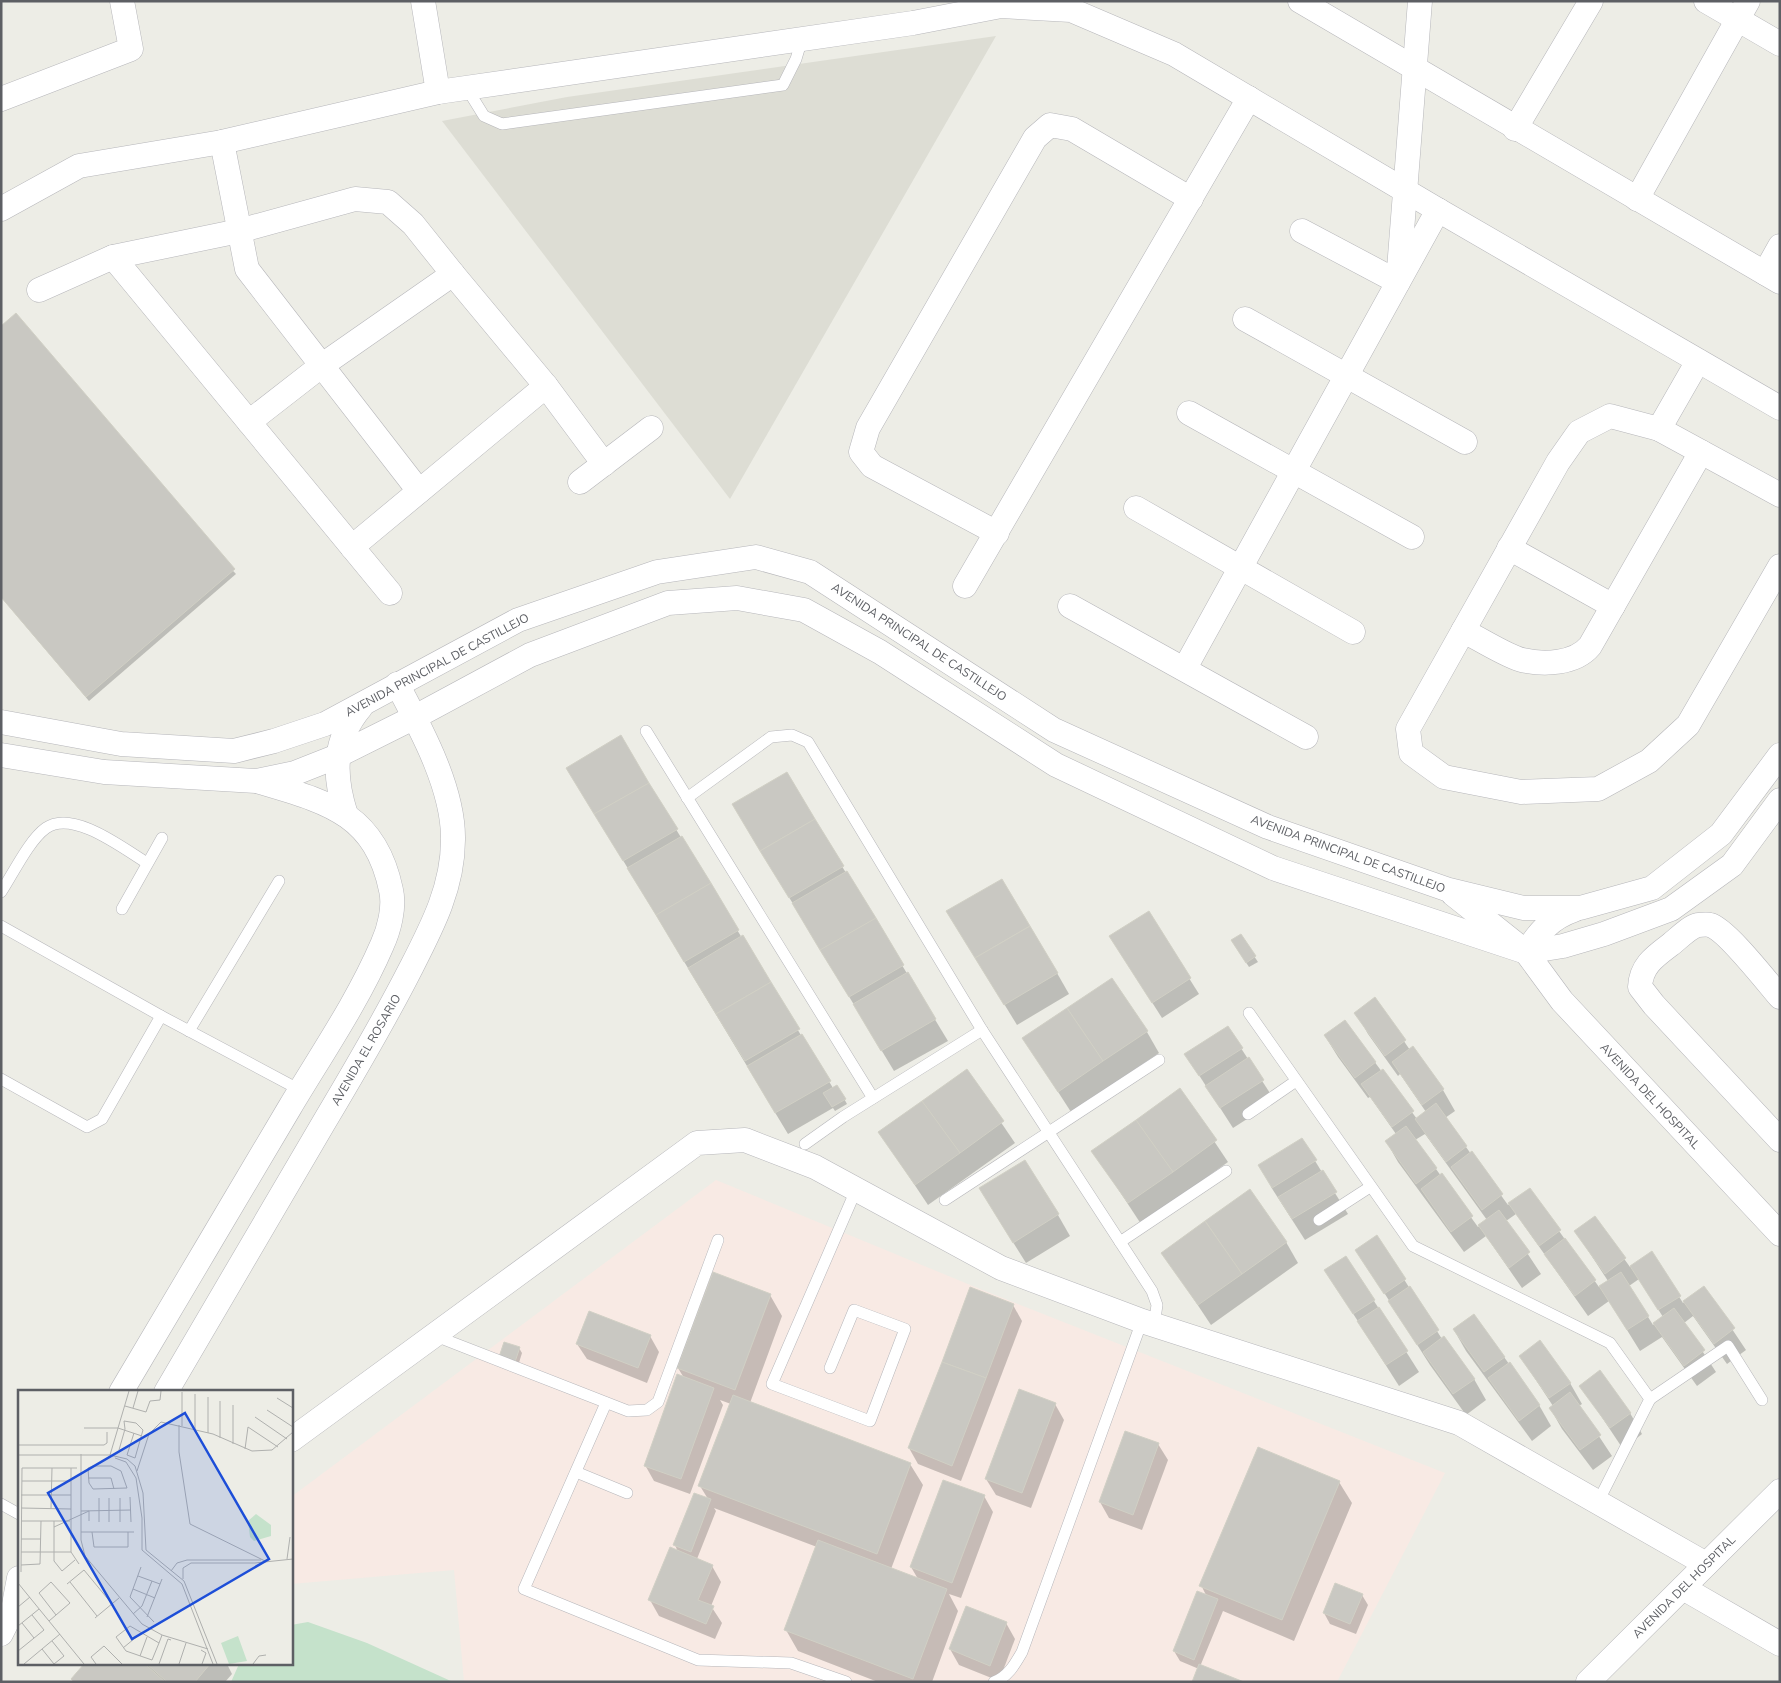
<svg xmlns="http://www.w3.org/2000/svg" width="1781" height="1683" font-family="'Nunito Sans',sans-serif">
  <style>
    .education { fill: #ddddd4 }
    .medical { fill: #f8eae4 }
    .green { fill: #c5e2cb }
    .shadow { fill: #0003; fill-rule: evenodd }
    .building { fill: #c9c8c2; stroke: #d1d0c5 }
    .lines { fill: none; stroke-linecap: round; stroke-linejoin: round }
    .service-casing { stroke: #b6b6ba; stroke-width: 12 }
    .minor-casing { stroke: #b6b6ba; stroke-width: 25 }
    .service { stroke: #fff; stroke-width: 11 }
    .minor { stroke: #fff; stroke-width: 24 }
    .labels { text-anchor: middle; stroke-width: 4; stroke-linejoin: round; paint-order: stroke }
    .street-label { font-size: 12px; fill: #5d5f64; stroke: #fff }
    .inset-road { fill: none; stroke: #afb0ae; stroke-width: 1 }
    .view { fill: #1d4ed8; fill-opacity: 0.15; stroke: #1d4ed8; stroke-width: 2.5 }
    .inset-edge { fill: none; stroke: #5d5f64; stroke-width: 2.5 }
  </style>
  <rect width="100%" height="100%" fill="#edede6"/>
  <path class="education" d="M996,36l-266,463 -288,-378 125,-24z"/>
  <path class="medical" d="M716,1180l264,109 465,184 -108,209h-873l-10,-112 -163,14v-87z"/>
  <path class="green" d="M308,1622l59,21 86,39h-222l8,-18h52v-39z"/>
  <g class="shadow">
    <path d="M1,327l235,247 -147,127 -88,-104z"/>
    <path d="M620,737l213,351 4,-2 10,18 -12,7 -2,-3 -45,26 -208,-345z"/>
    <path d="M786,774l162,267 -54,30 -148,-245z"/>
    <path d="M1148,913l51,81 -37,24 -42,-66z"/>
    <path d="M960,932l97,41 12,21 -52,31z"/>
    <path d="M1240,935l18,27 -9,5 -17,-26z"/>
    <path d="M1375,999l35,51 33,40 12,21 -10,7 63,87 21,-16 70,98 9,-6 -32,-49 19,-14 35,49 22,-14 31,50 21,-16 42,63 -19,14 -34,-48 -9,7 32,49 -19,14 -35,-49 -22,14 -31,-50 -21,15 -72,-102 -10,7 35,53 -19,14 -36,-52 -22,16 -66,-90 -12,-21 10,-7 -26,-37 -2,1 -30,-41 -13,-21 20,-14 72,97 9,-7 -26,-38 -2,2 -30,-42 -12,-21zM1425,1134l62,86 -9,7 -63,-87zM1639,1279l24,38 -10,8 -24,-39z"/>
    <path d="M1228,1028l47,73 -42,27 -47,-73z"/>
    <path d="M1147,1032l12,21 -88,59 -47,-73z"/>
    <path d="M966,1071l49,72 -87,62 -48,-72z"/>
    <path d="M1180,1090l48,72 -87,62 -48,-73z"/>
    <path d="M1302,1140l46,74 -43,26 -34,-53z"/>
    <path d="M993,1210l65,5 12,21 -44,27z"/>
    <path d="M1377,1237l65,102 32,40 12,21 -20,15 -36,-50 -73,-115z"/>
    <path d="M1286,1242l12,21 -87,62 -48,-72z"/>
    <path d="M1326,1271l48,30 45,71 -20,14z"/>
    <path d="M770,1295l12,21 -32,87 160,61 13,21 -32,84 27,10 -7,-12 73,-71 9,16 -32,86 -12,-4 9,17 -26,71h-54l-80,-31 -12,-21 31,-83 -103,-39 2,3 -19,48 15,7 9,16 -10,24 11,17 -7,16 -56,-23 -9,-16 28,-48 -3,-7 33,-46 -8,-13 31,-82 -11,-4 3,5 -33,89 -36,-13 -9,-16 39,-87 -6,-10z"/>
    <path d="M1013,1305l9,16 -61,160 -43,-17 -9,-16z"/>
    <path d="M1454,1330l50,27 35,48 12,21 -19,15 -66,-90z"/>
    <path d="M650,1336l9,16 -12,31 -60,-24 -10,-15z"/>
    <path d="M519,1348l3,5 -4,13 -15,-4z"/>
    <path d="M1520,1356l50,27 12,21 -3,2 33,50 -19,14 -31,-41 -12,-21 3,-2z"/>
    <path d="M1581,1386l49,27 12,21 -19,15z"/>
    <path d="M1055,1404l9,16 -33,88 -35,-13 -10,-16z"/>
    <path d="M1158,1444l10,16 -26,70 -33,-12 -9,-16z"/>
    <path d="M1339,1482l13,21 -58,138 -71,-30 -24,58 -19,-8 -6,-10 33,-54 -6,-12z"/>
    <path d="M1362,1595l6,10 -12,29 -26,-10 -6,-11z"/>
    <path d="M1006,1623l9,16 -16,42 -40,-16 -9,-16z"/>
    <path d="M85,1664h142l5,10 -7,8h-151z"/>
  </g>
  <g class="building">
    <path d="M16,313l219,256 -149,128 -85,-100v-271z"/>
    <path d="M621,735l28,48 -55,31 -28,-46z"/>
    <path d="M787,772l28,47 -55,32 -28,-47z"/>
    <path d="M649,783l29,46 -55,32 -29,-47z"/>
    <path d="M815,819l29,47 -55,32 -29,-47z"/>
    <path d="M682,836l29,47 -55,32 -29,-47z"/>
    <path d="M847,871l29,47 -56,32 -28,-47z"/>
    <path d="M1002,879l28,47 -55,32 -29,-47z"/>
    <path d="M711,883l28,47 -55,32 -28,-47z"/>
    <path d="M1149,911l42,67 -39,25 -43,-67z"/>
    <path d="M876,918l28,47 -55,32 -29,-47z"/>
    <path d="M1030,926l28,47 -54,32 -29,-47z"/>
    <path d="M1241,934l15,22 -10,7 -15,-23z"/>
    <path d="M743,935l28,47 -55,32 -28,-46z"/>
    <path d="M908,972l28,47 -55,32 -28,-47z"/>
    <path d="M1112,978l36,53 -45,30 -36,-53z"/>
    <path d="M771,982l29,47 -55,32 -29,-47z"/>
    <path d="M1375,997l31,43 -21,16 -31,-43z"/>
    <path d="M1067,1008l36,53 -45,31 -36,-54z"/>
    <path d="M1345,1020l31,42 -21,16 -31,-43z"/>
    <path d="M1228,1026l15,22 -44,28 -15,-22z"/>
    <path d="M802,1034l29,47 -56,32 -28,-47z"/>
    <path d="M1413,1046l31,43 -22,16 -30,-43z"/>
    <path d="M1249,1057l15,23 -44,28 -15,-22z"/>
    <path d="M967,1069l37,52 -44,32 -38,-52z"/>
    <path d="M1383,1069l31,42 -22,16 -31,-43z"/>
    <path d="M837,1085l9,14 -14,8 -9,-14z"/>
    <path d="M1180,1088l37,52 -44,32 -37,-52z"/>
    <path d="M922,1101l38,52 -45,32 -37,-53z"/>
    <path d="M1436,1103l31,43 -21,16 -31,-43z"/>
    <path d="M1136,1120l37,52 -45,31 -37,-52z"/>
    <path d="M1406,1126l31,42 -21,16 -31,-43z"/>
    <path d="M1302,1138l15,22 -45,28 -14,-23z"/>
    <path d="M1472,1151l31,43 -21,16 -31,-43z"/>
    <path d="M1025,1160l34,54 -46,29 -34,-55z"/>
    <path d="M1323,1170l14,22 -45,27 -14,-22z"/>
    <path d="M1442,1173l31,43 -22,16 -30,-43z"/>
    <path d="M1530,1188l31,42 -22,16 -31,-43z"/>
    <path d="M1250,1189l37,53 -45,32 -37,-53z"/>
    <path d="M1499,1210l31,42 -21,16 -31,-43z"/>
    <path d="M1595,1216l31,42 -21,16 -31,-43z"/>
    <path d="M1205,1221l37,53 -44,31 -37,-52z"/>
    <path d="M1377,1235l29,44 -22,15 -29,-44z"/>
    <path d="M1565,1238l31,42 -21,16 -31,-42z"/>
    <path d="M1652,1251l29,45 -23,14 -28,-44z"/>
    <path d="M1346,1256l29,44 -22,14 -29,-44z"/>
    <path d="M713,1272l58,22 -36,96 -58,-22z"/>
    <path d="M1621,1272l28,44 -22,14 -28,-44z"/>
    <path d="M1410,1286l29,44 -22,15 -29,-44z"/>
    <path d="M1704,1286l31,42 -21,16 -31,-43z"/>
    <path d="M970,1287l44,17 -28,74 -44,-16z"/>
    <path d="M1379,1307l29,44 -22,14 -29,-44z"/>
    <path d="M1674,1308l31,42 -21,16 -31,-43z"/>
    <path d="M589,1311l62,24 -13,33 -62,-24z"/>
    <path d="M1474,1314l31,43 -21,15 -31,-43z"/>
    <path d="M1444,1336l31,43 -22,15 -30,-42z"/>
    <path d="M1540,1340l31,43 -22,15 -30,-42z"/>
    <path d="M504,1342l16,5 -5,15 -16,-5z"/>
    <path d="M942,1362l44,16 -34,88 -44,-18z"/>
    <path d="M1510,1362l30,43 -21,16 -31,-43z"/>
    <path d="M1600,1370l31,43 -21,15 -31,-42z"/>
    <path d="M677,1374l37,14 -33,91 -37,-13z"/>
    <path d="M1019,1389l37,14 -34,90 -37,-14z"/>
    <path d="M1570,1392l31,43 -21,15 -31,-42z"/>
    <path d="M733,1395l178,68 -34,91 -179,-68z"/>
    <path d="M1125,1431l34,12 -26,72 -34,-13z"/>
    <path d="M1258,1447l82,34 -58,139 -83,-34z"/>
    <path d="M943,1480l42,15 -33,88 -42,-16z"/>
    <path d="M694,1493l17,6 -20,53 -18,-7z"/>
    <path d="M818,1540l129,49 -34,90 -129,-49z"/>
    <path d="M670,1547l43,18 -15,35 16,6 -8,18 -58,-24z"/>
    <path d="M1335,1583l28,11 -13,30 -27,-11z"/>
    <path d="M1197,1591l21,8 -24,61 -21,-9z"/>
    <path d="M966,1606l41,16 -17,44 -41,-17z"/>
    <path d="M84,1664h61l20,18h-91l-3,-3z"/>
    <path d="M147,1664h63l-15,18h-28z"/>
    <path d="M1199,1664l45,18h-52z"/>
  </g>
  <g class="lines">
    <g class="service-casing">
      <g id="service">
        <path d="M466,87l18,29 18,8 281,-39 13,-26 6,-20"/>
        <path d="M646,731l227,367"/>
        <path d="M687,798l84,-61 21,-2 16,7 174,288 170,261 5,14 -3,20"/>
        <path d="M1,892c12,-18 28,-52 45,-64 27,-19 78,21 101,35"/>
        <path d="M122,909l40,-71"/>
        <path d="M1,926l160,90 139,74"/>
        <path d="M1249,1013l164,233 197,97 40,56 -52,103"/>
        <path d="M189,1031l90,-150"/>
        <path d="M1,1079l86,48 15,-8 59,-103"/>
        <path d="M1248,1114l48,-33"/>
        <path d="M805,1144l38,-27 139,-87"/>
        <path d="M945,1200l214,-140"/>
        <path d="M1319,1220l51,-33"/>
        <path d="M1120,1242l106,-71"/>
        <path d="M433,1335l195,76 19,-1 11,-8 60,-162"/>
        <path d="M830,1368l24,-58 51,19 -35,92 -98,-37 84,-194"/>
        <path d="M1650,1399l78,-53 34,54"/>
        <path d="M606,1403l-82,186 174,71 93,3 55,19"/>
        <path d="M576,1472l51,21"/>
        <path d="M1,1504l18,10"/>
        <path d="M994,1682c14,-5 21,-18 28,-30l120,-331"/>
      </g>
    </g>
    <g class="minor-casing">
      <g id="minor">
        <path d="M423,1l15,91"/>
        <path d="M1300,1l480,281"/>
        <path d="M1706,1l74,43"/>
        <path d="M1,99l130,-50 -9,-48"/>
        <path d="M1515,129l76,-128"/>
        <path d="M222,142l25,127 172,222"/>
        <path d="M1637,199l111,-198"/>
        <path d="M1,209l78,-43 143,-24 216,-50 475,-69 88,-17 70,4 103,44 264,156 342,198"/>
        <path d="M1302,231l96,51 22,-281"/>
        <path d="M113,257l277,336"/>
        <path d="M1765,273l15,-27"/>
        <path d="M39,290l74,-33 126,-26 116,-32 33,3 25,22 40,50 93,112 58,78"/>
        <path d="M1245,319l220,123"/>
        <path d="M1189,413l223,124"/>
        <path d="M249,422l72,-56 132,-92"/>
        <path d="M1659,429l39,-68"/>
        <path d="M580,482l71,-54"/>
        <path d="M1780,495l-121,-66 -49,-13 -31,16 -21,30 -150,267 3,24 33,24 77,15 77,-3 51,-28 39,-36 92,-159"/>
        <path d="M1136,508l217,124"/>
        <path d="M997,533l-125,-67 -11,-14 7,-24 167,-290 15,-13 22,4 119,70"/>
        <path d="M352,547l194,-161"/>
        <path d="M1509,548l104,58"/>
        <path d="M965,586l284,-488"/>
        <path d="M1070,606l236,131"/>
        <path d="M1463,631c16,7 43,25 59,29 22,5 53,4 68,-14l111,-194"/>
        <path d="M1185,668l253,-458"/>
        <path d="M1,722l120,22 113,7 40,-10 51,-17 193,-104 139,-48 99,-15 54,15 244,158 214,97 181,63 75,18h56l72,-20 69,-54 59,-79"/>
        <path d="M1,755l103,17 152,9 39,-8 38,-15 82,-41 115,-62 138,-52 69,-5 67,12 76,42 176,113 217,103 253,84 37,-6 41,-12 67,-25 61,-44 48,-65"/>
        <path d="M346,815c-13,-40 -13,-75 15,-108"/>
        <path d="M1453,894l73,58 36,49 218,233"/>
        <path d="M1526,952c13,-20 25,-34 48,-42"/>
        <path d="M1780,997c-13,-15 -54,-68 -70,-72 -3,-1 -9,0 -12,0 -9,2 -20,14 -28,20 -16,12 -29,21 -30,42l14,18 126,135"/>
        <path d="M121,1392c56,-95 113,-190 169,-285 31,-52 68,-106 92,-162 7,-15 13,-38 9,-55 -16,-77 -64,-88 -131,-108"/>
        <path d="M166,1392c52,-90 105,-179 157,-268 31,-52 61,-103 88,-156 21,-41 42,-81 42,-128 1,-51 -32,-111 -56,-156"/>
        <path d="M291,1440l406,-297 48,-3 70,27 186,101 141,53 317,102 247,141"/>
        <path d="M1683,1588l97,56"/>
        <path d="M1,1634l12,-24 6,-32"/>
        <path d="M1588,1682l192,-191"/>
      </g>
    </g>
    <use href="#service" class="service"/>
    <use href="#minor" class="minor"/>
  </g>
  <g class="labels">
    <g class="street-label">
      <text transform="translate(919 642) rotate(33)" y="4">AVENIDA PRINCIPAL DE CASTILLEJO</text>
      <text transform="translate(437 665) rotate(-28)" y="4">AVENIDA PRINCIPAL DE CASTILLEJO</text>
      <text transform="translate(1348 854) rotate(20)" y="4">AVENIDA PRINCIPAL DE CASTILLEJO</text>
      <text transform="translate(366 1050) rotate(-60)" y="4">AVENIDA EL ROSARIO</text>
      <text transform="translate(1650 1096) rotate(47)" y="4">AVENIDA DEL HOSPITAL</text>
      <text transform="translate(1684 1587) rotate(-45)" y="4">AVENIDA DEL HOSPITAL</text>
    </g>
  </g>
  <g transform="translate(18 1390)">
    <rect width="275" height="275" fill="#edede6"/>
    <path d="M238,124l15,11v11l-17,5 -4,-4 -2,-16zM220,246l9,25 -18,3 -8,-21z" fill="#c5e2cb"/>
    <path class="inset-road" d="M259,8l16,10M202,11v37M107,16l21,6 4,-11 10,-1 1,-9M115,18l5,-17M249,20l26,17M237,27l32,22M161,35v27l11,72 75,37M164,36v-34M66,38h34l24,8M177,39v-35M190,43v-36M215,54v-39M0,55h86l3,-2v-11M227,59l3,-22 30,20M101,60l6,-21 -1,-8 12,2 7,7 -8,28 -8,-3 7,-22M63,64v86l4,16 57,68 20,11 46,14M0,65h92l17,4 8,7 8,27 3,57 38,31 33,83M92,65l19,-64M97,68l11,4 10,16 6,40v32l40,34 31,80M75,76h18l10,5 6,17 -34,1 -4,-6 -1,-15zM53,78v84l8,12M119,81l12,-37 12,-12 52,12 39,17 20,-1 21,-18M70,88h23l3,11M4,91h49M3,105h50M112,107l1,25M81,108v24M91,108v24M102,108v24M3,118l50,1M33,118l1,-40M63,121l50,-1M3,131h49M36,131v40l8,10 13,-11M36,137l35,-16v10M63,142h53M74,142l2,15h34v-15M3,149h20M3,162h50M269,169l3,-22M3,175l19,-1 1,-43M123,177l-11,30 24,25M153,181l6,-8 10,-3h74M3,182l1,-104h55M120,186l22,8M165,189v-11l8,-5h64l38,-4M52,192l27,34M0,193l66,81M49,194l17,-14 28,34M115,199l22,9M0,217l12,-10M115,224l9,-8 10,-25M129,227l15,-38M77,228l24,-20M31,231l21,-18 -19,-21 -12,11 17,22M4,233l12,15M0,236l21,-17M34,251l12,15 -10,8M141,253l-29,-17 -14,11 10,14 26,9 7,-17 3,-8M105,258l17,-14M24,259l12,15M183,260l5,3 -4,11M0,261l26,-21 -12,-15M122,266l7,-19M6,274l36,-30M78,274l-5,-7 13,-11 18,18M141,274l9,-25 3,1M161,274l7,-21M235,274l6,-8 7,-1"/>
    <path class="view" d="M167,23l84,146 -137,80 -84,-146z"/>
    <rect width="275" height="275" class="inset-edge"/>
  </g>
  <rect width="1781" height="1683" fill="none" stroke="#5d5f64" stroke-width="5"/>
</svg>
